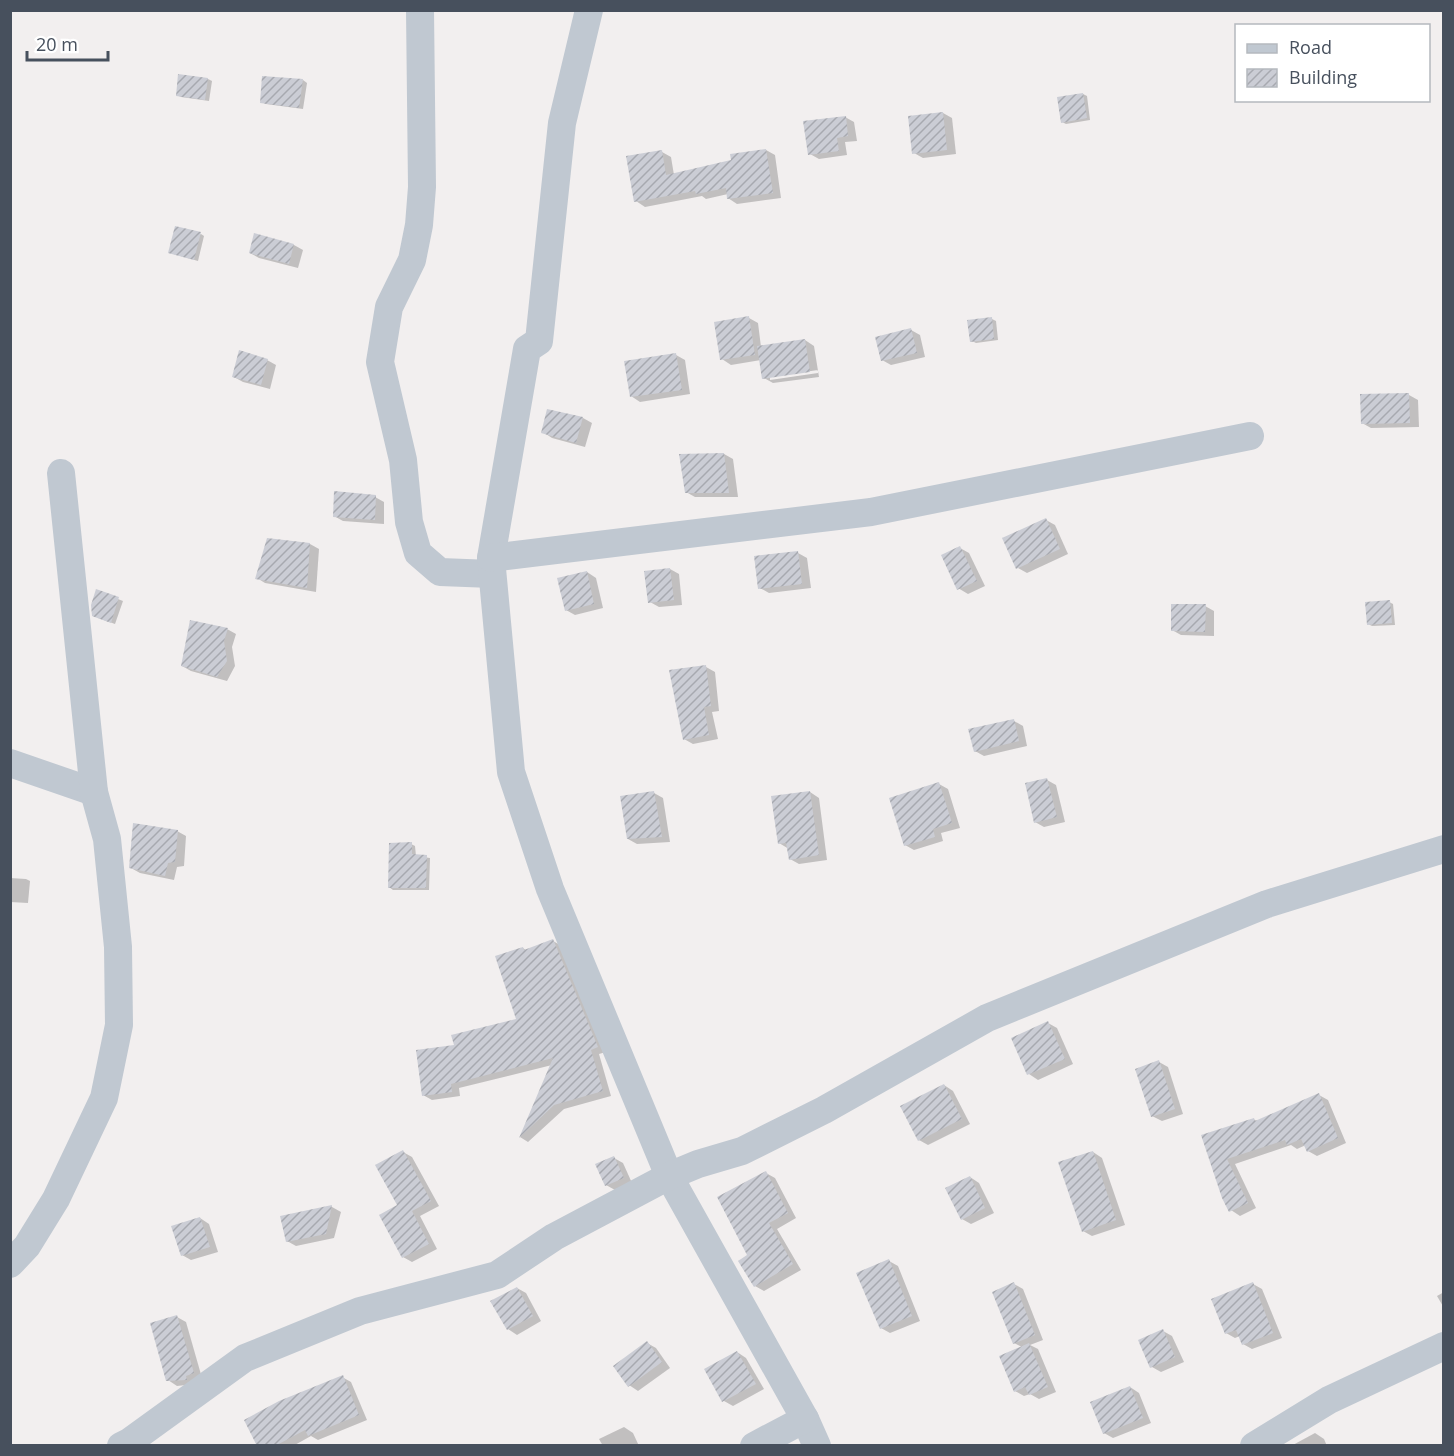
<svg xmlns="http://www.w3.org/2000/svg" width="1454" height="1456" font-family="'Open Sans',sans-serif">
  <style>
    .shadow { fill: #0003; fill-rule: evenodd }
    .building { fill: url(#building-hatch) }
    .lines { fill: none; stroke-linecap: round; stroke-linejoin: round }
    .street { stroke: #c0c8d1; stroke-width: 28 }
  </style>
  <defs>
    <pattern id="building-hatch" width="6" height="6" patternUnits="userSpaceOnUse" patternTransform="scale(1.5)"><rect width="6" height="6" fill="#cbcdd5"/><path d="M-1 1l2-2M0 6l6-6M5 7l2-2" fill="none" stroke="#a7a9b0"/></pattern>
  </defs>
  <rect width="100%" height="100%" fill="#f2efef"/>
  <g class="shadow">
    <path d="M208,79l4,2 -3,20 -28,-4 -4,-2z"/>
    <path d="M303,80l4,3 -4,26 -37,-5 -4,-2z"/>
    <path d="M1083,94l4,2 3,24 -24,4 -4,-2z"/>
    <path d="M943,113l9,5 4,36 -33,4 -9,-5z"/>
    <path d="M845,117l9,5 3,19 -12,1 2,13 -28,4 -9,-5z"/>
    <path d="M766,150l9,5 6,43 -44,6 -9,-6v-4l-22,5 -4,-3 -57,11 -9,-6 26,-49 9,5 3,18 59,-13z"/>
    <path d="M201,234l3,2 -6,25 -28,-8z"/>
    <path d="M294,245l9,5 -5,18 -39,-10 -9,-5z"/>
    <path d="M749,318l9,5 3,24 44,-7 9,6 5,31 -46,6 -9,-5 -3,-18 -30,5 -9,-6zM818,370v3l-48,7v-3z"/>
    <path d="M992,319l4,2 2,19 -22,3 -4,-2z"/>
    <path d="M911,330l9,5 5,22 -34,8 -9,-5z"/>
    <path d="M676,355l9,5 5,34 -50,8 -9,-6z"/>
    <path d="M267,360l9,5 -6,24 -27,-7 -9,-5z"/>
    <path d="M1409,395l9,5 1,27 -48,1 -9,-5z"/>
    <path d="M549,411l34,7 9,5 -7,24 -33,-9 -9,-6z"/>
    <path d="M724,454l9,5 5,38h-43l-9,-5z"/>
    <path d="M375,497l9,5v22l-41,-3 -9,-5z"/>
    <path d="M1046,520l9,5 13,29 -41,19 -9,-5z"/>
    <path d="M310,544l9,5 -3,43 -51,-9 -8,-5z"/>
    <path d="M960,548l9,5 16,33 -17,8 -10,-6z"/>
    <path d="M798,553l9,5 4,30 -42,5 -9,-5z"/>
    <path d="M670,569l9,5 3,31 -23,2 -9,-5z"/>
    <path d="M587,572l9,6 7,30 -28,7 -9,-5z"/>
    <path d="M97,591l26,10 -8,23 -17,-6z"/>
    <path d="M1389,602l4,2 2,21 -23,1 -4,-2z"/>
    <path d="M1205,606l9,5v25l-33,-1 -9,-5z"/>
    <path d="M227,629l9,5 -4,13 3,19 -8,15 -36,-10 -9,-5z"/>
    <path d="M706,667l9,5 4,39 -7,1 6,27 -25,5 -9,-5z"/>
    <path d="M1014,721l9,5 4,20 -43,10 -9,-5z"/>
    <path d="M1047,780l9,5 9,37 -21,5 -9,-5z"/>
    <path d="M939,784l9,5 12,39 -19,5 2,8 -29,9 -9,-5z"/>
    <path d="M810,792l9,6 8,62 -28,4 -9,-5 -1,-10 -10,-6z"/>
    <path d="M654,793l9,5 7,44 -33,2 -9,-5z"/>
    <path d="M177,831l9,5 -2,30 -7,1 -3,13 -34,-7 -9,-5z"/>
    <path d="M411,844l4,2 1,10 14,2 -1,32h-36l-4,-3z"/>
    <path d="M10,878l16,1 4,2 -2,22 -18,-1z"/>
    <path d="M553,941l9,5 44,106 -7,2 12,42 -47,13 -36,33 -8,-5 32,-72 -93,23 1,8 -28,4 -9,-5 33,-48 62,-27 5,-72 4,3z"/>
    <path d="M1048,1023l9,5 16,36 -35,16 -9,-6 -16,-35z"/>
    <path d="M1159,1062l9,5 15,47 -21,7 -10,-5z"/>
    <path d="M944,1085l9,6 17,33 -42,21 -9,-5z"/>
    <path d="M1319,1095l9,5 18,43 -29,13 -9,-5 -2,-6 -9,4 -6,-4 -56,19 21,44 -16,8 -9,-6 -28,-74 50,-17 4,2z"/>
    <path d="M403,1152l9,5 27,49 -19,10 17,33 -25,13 -9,-5 -4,-51z"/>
    <path d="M1093,1152l9,6 23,67 -33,11 -9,-5z"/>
    <path d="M614,1158l9,5 9,20 -17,7 -9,-5z"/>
    <path d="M766,1173l9,5 21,40 -19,11 24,41 -37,21 -9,-5 -6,-30z"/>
    <path d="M970,1177l9,6 15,30 -23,11 -9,-5z"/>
    <path d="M332,1207l9,5 -7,26 -38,8 -9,-5 -5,-24z"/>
    <path d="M200,1218l9,6 9,28 -27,8 -9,-5z"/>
    <path d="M889,1261l9,5 22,55 -30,12 -9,-5z"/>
    <path d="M1014,1284l9,5 20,51 -13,5 8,4 18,43 -17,7 -9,-5 -6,2 -9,-5 7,-44 -8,-4z"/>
    <path d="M1253,1284l9,5 20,49 -30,11 -9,-5 -3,-8 -5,2 -9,-5z"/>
    <path d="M517,1288l9,5 15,28 -24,14 -9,-6z"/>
    <path d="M1444,1292v16l-7,-12z"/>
    <path d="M177,1317l9,5 16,56 -7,6 -18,2 -9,-6z"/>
    <path d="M1163,1331l9,5 12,26 -23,10 -9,-5z"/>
    <path d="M647,1343l9,5 14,20 -32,23 -9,-6z"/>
    <path d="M737,1352l9,6 18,31 -31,17 -9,-5 -18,-31z"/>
    <path d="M342,1377l9,5 16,38 -49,20 -7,-4 -18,10h-34z"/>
    <path d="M1130,1387l9,6 12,30 -38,15 -9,-5z"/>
    <path d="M624,1427l9,6 6,13h-36l-4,-7z"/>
    <path d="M1315,1433l9,6 3,7h-36z"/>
  </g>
  <g class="building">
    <path d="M178,74l30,4 -3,22 -29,-4z"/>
    <path d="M262,76l41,3 -4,29 -39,-5z"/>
    <path d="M1083,93l4,25 -26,5 -4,-26z"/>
    <path d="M943,112l4,38 -35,4 -4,-38z"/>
    <path d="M846,116l2,20 -11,2 2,13 -31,4 -5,-34z"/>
    <path d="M766,149l7,44 -46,6 -1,-11 -30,6 -1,-3 -61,11 -8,-46 36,-6 4,25 65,-15 -1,-6z"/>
    <path d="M175,226l26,6 -7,28 -26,-7z"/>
    <path d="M254,233l40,11 -5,20 -40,-11z"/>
    <path d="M749,316l6,39 -35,5 -6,-38z"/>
    <path d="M992,317l2,22 -24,3 -3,-22z"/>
    <path d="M911,328l6,25 -36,8 -6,-24z"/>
    <path d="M805,339l5,33 -48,7 -5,-33z"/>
    <path d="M239,350l29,9 -7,26 -29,-8z"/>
    <path d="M676,353l6,37 -52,7 -6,-36z"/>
    <path d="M1409,393l1,30 -49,1 -1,-30z"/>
    <path d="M547,409l36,8 -7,26 -35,-10z"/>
    <path d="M724,453l5,40h-44l-6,-39z"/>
    <path d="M334,491l42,4 -1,25 -42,-3z"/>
    <path d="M1046,518l14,31 -44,20 -14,-31z"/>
    <path d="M267,538l43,5 -3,45 -52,-9z"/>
    <path d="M960,546l17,35 -20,9 -16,-35z"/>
    <path d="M798,551l4,33 -44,5 -4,-33z"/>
    <path d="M670,568l4,32 -26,3 -4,-32z"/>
    <path d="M587,571l7,33 -29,7 -8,-33z"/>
    <path d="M96,589l23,8 -8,26 -19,-7 -1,-11z"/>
    <path d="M1390,600l2,23 -25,2 -2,-23z"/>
    <path d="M1171,604h35l-1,28 -34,-1z"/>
    <path d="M190,620l38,8 -4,13 3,20 -10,16 -36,-11z"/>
    <path d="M706,665l5,41 -7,1 5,28 -26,5 -14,-70z"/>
    <path d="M1014,719l5,22 -45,11 -6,-23z"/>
    <path d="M1047,778l10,39 -23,6 -9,-40z"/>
    <path d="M939,782l13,41 -19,6 2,8 -31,9 -15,-48z"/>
    <path d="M654,791l8,46 -35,2 -7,-43z"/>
    <path d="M810,791l9,64 -30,5 -3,-17 -8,1 -7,-48z"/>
    <path d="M133,823l45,7 -3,32 -7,1 -3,13 -36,-8z"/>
    <path d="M412,842v12l15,1 -1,33h-38l1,-45z"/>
    <path d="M553,939l45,108 -7,3 12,41 -49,14 -35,33 34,-80 -102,26 1,8 -30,4 -6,-46 38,-5 -3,-10 65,-16 -21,-63 28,-9 1,3z"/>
    <path d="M1048,1021l17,38 -38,16 -16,-37z"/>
    <path d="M1159,1060l16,49 -24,8 -16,-48z"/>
    <path d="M944,1084l18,35 -44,22 -18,-35z"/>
    <path d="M1319,1093l19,45 -31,14 -6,-13 -14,6 -2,-5 -58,19 21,44 -19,9 -7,-14 -21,-63 53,-17 1,3z"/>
    <path d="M403,1150l28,51 -19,10 17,33 -27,14 -23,-43 18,-10 -22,-40z"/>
    <path d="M1093,1151l23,69 -34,12 -24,-70z"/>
    <path d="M614,1156l10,22 -19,8 -10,-22z"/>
    <path d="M766,1171l22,42 -19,10 24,41 -39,23 -16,-26 9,-6 -30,-58z"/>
    <path d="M970,1176l15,32 -24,12 -16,-32z"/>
    <path d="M332,1205l-6,29 -40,8 -6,-26z"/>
    <path d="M200,1217l10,30 -29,9 -10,-30z"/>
    <path d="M889,1259l23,57 -32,13 -24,-56z"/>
    <path d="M1014,1282l21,53 -22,9 -21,-52z"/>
    <path d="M1253,1282l20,51 -31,12 -6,-15 -11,4 -14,-35z"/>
    <path d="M517,1287l16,29 -26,14 -17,-29z"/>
    <path d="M177,1315l17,58 -8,3 1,4 -21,1 -16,-58z"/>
    <path d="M1163,1329l12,28 -25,11 -12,-28z"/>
    <path d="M647,1341l15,21 -34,25 -15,-21z"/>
    <path d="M1029,1343l19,44 -19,8 -4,-8 -11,5 -15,-36z"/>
    <path d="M737,1351l19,33 -34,18 -18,-33z"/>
    <path d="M343,1375l16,40 -51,21 -3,-6 -30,16h-18l-13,-26 35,-19z"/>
    <path d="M1130,1386l13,32 -40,16 -13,-32z"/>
  </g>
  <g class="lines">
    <g class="street">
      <path d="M420,10l2,177 -3,38 -7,35 -23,47 -9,55 23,98 6,62 9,31 22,19 52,2"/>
      <path d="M589,10l-27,113 -23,218 -12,8 -36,209 20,214 39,117 119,287 136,243 12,27"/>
      <path d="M491,558l380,-46 379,-76"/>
      <path d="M10,763l84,29"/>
      <path d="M10,1264l17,-18 29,-47 48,-101 15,-73 -1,-78 -11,-108 -13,-47 -33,-319"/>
      <path d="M121,1446l8,-4 116,-84 115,-47 137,-36 57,-38 115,-61 29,-12 44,-13 82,-41 163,-92 280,-114 177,-55"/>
      <path d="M754,1446l51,-27"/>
      <path d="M1254,1446l75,-46 115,-54"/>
    </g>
  </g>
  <rect width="1454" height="1456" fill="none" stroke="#47505d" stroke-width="24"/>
  <rect x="1235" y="24" width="195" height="78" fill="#ffffff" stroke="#b5b9be" stroke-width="1.5"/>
  <rect x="1247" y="44" width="30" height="9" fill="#c0c8d1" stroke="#b5b9be" stroke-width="1.5"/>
  <text x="1289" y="54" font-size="18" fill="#47505d">Road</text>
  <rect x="1247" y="69" width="30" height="18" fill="url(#building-hatch)" stroke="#b5b9be" stroke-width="1.5"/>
  <text x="1289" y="84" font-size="18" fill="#47505d">Building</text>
  <path d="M27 51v9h81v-9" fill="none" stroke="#47505d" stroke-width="3"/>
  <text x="36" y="51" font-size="18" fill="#47505d" stroke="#ffffff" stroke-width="4.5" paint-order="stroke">20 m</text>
</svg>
